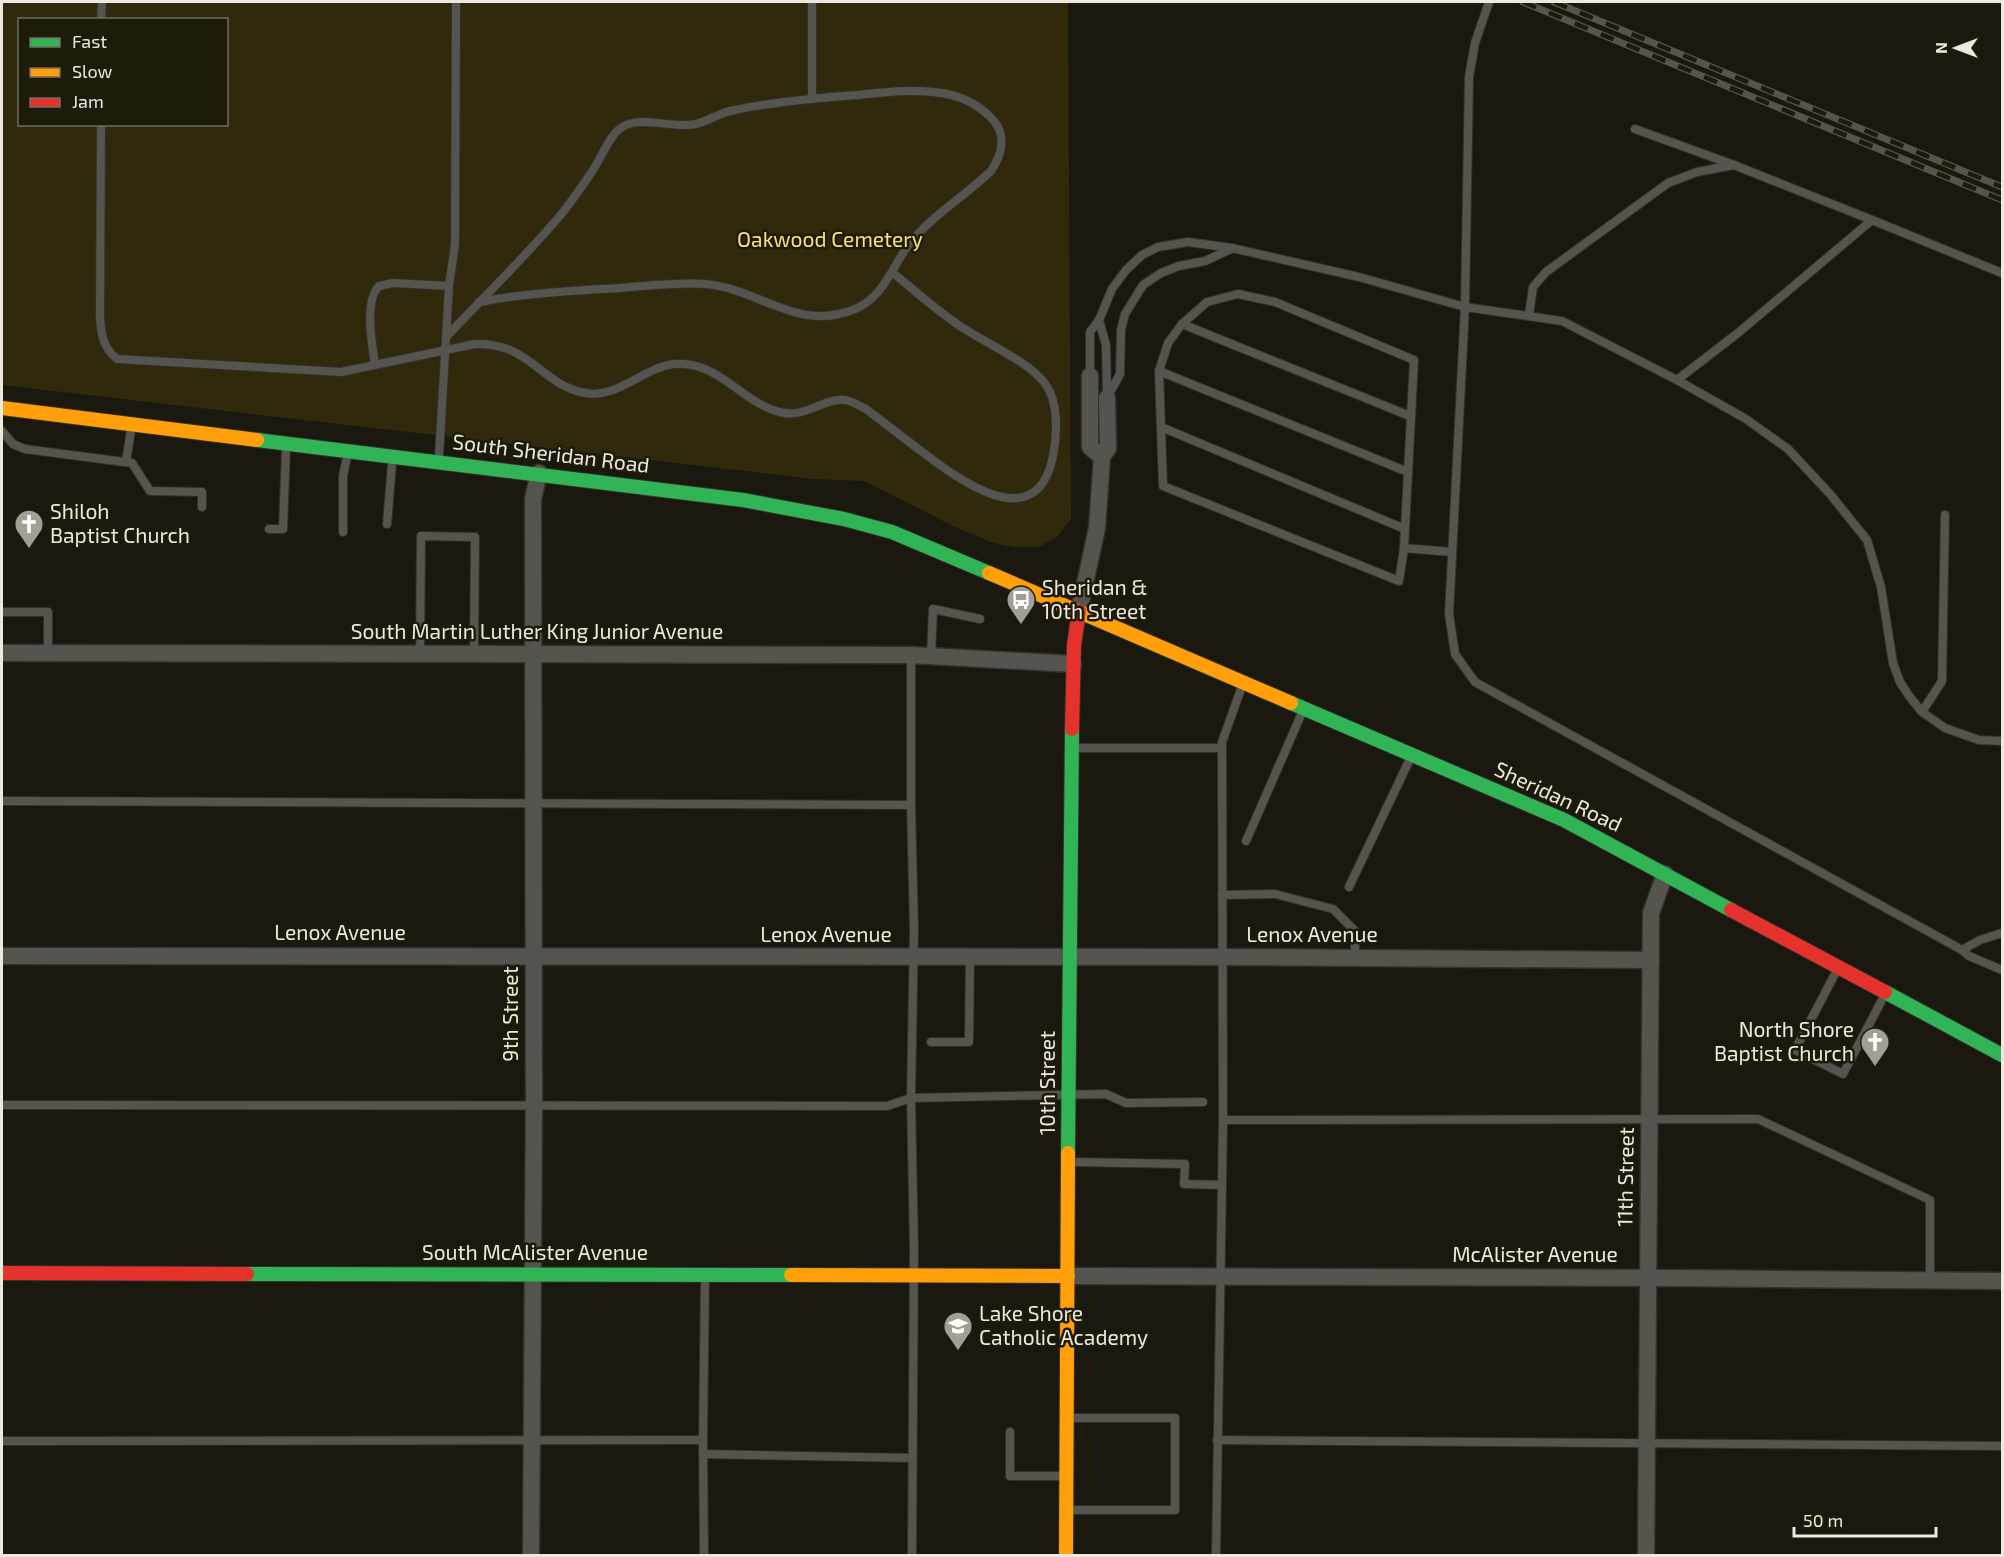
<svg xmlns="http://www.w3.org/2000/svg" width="2004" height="1557" font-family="'Exo 2',sans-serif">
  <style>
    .green { fill: #30290c; fill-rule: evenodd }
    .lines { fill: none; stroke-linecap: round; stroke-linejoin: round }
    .lane-casing { stroke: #32312a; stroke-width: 10 }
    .street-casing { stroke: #32312a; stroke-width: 19 }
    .fast-casing { stroke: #32312a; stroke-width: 16 }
    .slow-casing { stroke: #32312a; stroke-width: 16 }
    .jam-casing { stroke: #32312a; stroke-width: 16 }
    .lane { stroke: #56544e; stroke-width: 8 }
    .street { stroke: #56544e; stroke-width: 16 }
    .fast { stroke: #30b455; stroke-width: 14 }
    .slow { stroke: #ff9f0a; stroke-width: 14 }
    .jam { stroke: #e5322d; stroke-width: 14 }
    .rail-casing { stroke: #56544d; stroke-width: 7 }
    .rail { stroke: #1f1b0b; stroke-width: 4.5; stroke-dasharray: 14; stroke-linecap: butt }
    .labels { text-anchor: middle; stroke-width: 5; stroke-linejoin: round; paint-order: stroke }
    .park-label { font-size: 21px; fill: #fce275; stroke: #1f1b0b }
    .street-label { font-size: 21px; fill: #eceadf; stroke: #1f1b0b }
    .poi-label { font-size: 21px; fill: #eceadf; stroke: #1f1b0b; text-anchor: start }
  </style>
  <rect width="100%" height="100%" fill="#1a180f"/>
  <path class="green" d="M2,2h1066l3,517 -14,18 -18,10h-24l-22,-4 -38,-16 -91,-46 -50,-2 -812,-94zM20,20h206v104h-206z"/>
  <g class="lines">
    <g class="lane-casing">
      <g id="lane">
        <path d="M1489,2l-14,41 -6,34 -4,230 -16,307 6,40 20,28 487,268 7,6 33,14"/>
        <path d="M101,20l1,-18"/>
        <path d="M812,99v-97"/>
        <path d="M101,124l-1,193c1,17 3,31 17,42l224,13 134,-28c55,-2 66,41 110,49 33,6 57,-25 89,-29 44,-5 70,42 110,49 22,4 40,-15 61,-13 8,1 14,6 21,9 17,13 34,26 51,39 37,28 119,93 136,8 4,-20 6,-53 -7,-71 -15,-23 -63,-43 -86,-59 -24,-16 -46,-36 -68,-54"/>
        <path d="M1635,129l99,36 138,55"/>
        <path d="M1529,315l4,-28 13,-15 122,-89 29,-11 37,-7"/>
        <path d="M1099,320l7,25 1,52"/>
        <path d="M1182,324l228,92"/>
        <path d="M446,337c37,-39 77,-78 112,-119 13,-15 24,-32 35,-48 9,-13 17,-37 31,-44 20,-10 50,3 72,-2 12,-3 22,-10 34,-13 41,-9 85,-13 127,-16 30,-3 61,-7 90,-1 19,4 34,12 47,27 13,16 7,35 -3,50 -27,26 -62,46 -84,76 -16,23 -25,51 -52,62 -57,24 -95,-20 -149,-25 -28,-2 -58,2 -86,4 -47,3 -94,5 -141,14"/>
        <path d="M375,365c-3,-20 -11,-64 4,-79l14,-3 56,3"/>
        <path d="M1159,371l249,101"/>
        <path d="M1090,376v-44l9,-12 13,-31 14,-19 16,-15 16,-8 30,-5 44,6 127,29 106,30 97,14 115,59 69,39 42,30 42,45 37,46 14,47 12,76 7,19 9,14 13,16 23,16 34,12 23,1"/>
        <path d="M1677,380l61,-47 134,-113 130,53"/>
        <path d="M1107,398l13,-24 1,-44 4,-16 18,-29 18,-12 18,-7 26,-5 26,-12"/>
        <path d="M1161,427l244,102"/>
        <path d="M2,431l11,13 12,5 107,14 18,28 52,1v15"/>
        <path d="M439,456l10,-170 6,-42 1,-242"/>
        <path d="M126,462l5,-32"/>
        <path d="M387,524l5,-61"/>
        <path d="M269,529h14l3,-80"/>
        <path d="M343,532v-56l4,-19"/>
        <path d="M1404,548l10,-188 -139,-58 -37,-8 -31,8 -25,22 -14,19 -9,28 4,115 236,95 5,-33 48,4"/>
        <path d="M2,612h46v41"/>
        <path d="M420,654l1,-118 54,1 -1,117"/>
        <path d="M911,655v150l3,125 -3,168 3,151 -2,307"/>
        <path d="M931,656l2,-47 47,10"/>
        <path d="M1922,712l20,-31 3,-166"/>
        <path d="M1072,748h150"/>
        <path d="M2,801l909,4"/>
        <path d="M1246,841l55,-126"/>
        <path d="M1349,887l60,-126"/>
        <path d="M1222,895l53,-1 58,15 22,22v27"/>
        <path d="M1962,950l18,-10 22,-7"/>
        <path d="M1836,972l-41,78 48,24 40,-76"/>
        <path d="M931,1042h38l1,-85"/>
        <path d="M2,1105l885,1 24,-8 195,-4 20,9 77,-1"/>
        <path d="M1223,1120l535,-1 172,81v80"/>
        <path d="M1072,1162l113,2 -1,20 38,1"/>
        <path d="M1010,1432v44h56"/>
        <path d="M1217,1440l785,6"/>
        <path d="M2,1441l701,-1"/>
        <path d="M703,1454l209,4"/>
        <path d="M1069,1510h106v-92h-105"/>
        <path d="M704,1556l-1,-116 2,-163"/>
        <path d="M1216,1556l7,-436 -1,-378 19,-53"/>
      </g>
    </g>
    <g class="street-casing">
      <g id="street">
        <path d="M1090,376v71l12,10"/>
        <path d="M1079,611l18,-83 5,-71 6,-9 -1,-50"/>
        <path d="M2,653l909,2 162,9"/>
        <path d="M2,956l1220,1 429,3"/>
        <path d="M1068,1276l612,2 322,3"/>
        <path d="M531,1556l3,-450 -1,-607 6,-26"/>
        <path d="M1646,1556l5,-643 14,-39"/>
      </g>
    </g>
    <g class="fast-casing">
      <g id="fast">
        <path d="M257,440l486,60 101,19 48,13 97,41"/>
        <path d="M1291,703l273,117 167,90"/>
        <path d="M1885,992l117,63"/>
        <path d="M1068,1153l4,-424"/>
        <path d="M247,1274l544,1"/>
      </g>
    </g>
    <g class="slow-casing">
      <g id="slow">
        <path d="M2,408l255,32"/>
        <path d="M989,573l302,130"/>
        <path d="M791,1275l277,1"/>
        <path d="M1066,1556l2,-403"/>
      </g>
    </g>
    <g class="jam-casing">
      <g id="jam">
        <path d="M1072,729l2,-84 5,-34"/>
        <path d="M1731,910l154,82"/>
        <path d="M2,1273l245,1"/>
      </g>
    </g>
    <use href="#lane" class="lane"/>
    <use href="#street" class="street"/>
    <use href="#fast" class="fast"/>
    <use href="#slow" class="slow"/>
    <use href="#jam" class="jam"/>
    <g class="rail-casing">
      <g id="rail">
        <path d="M1523,2l479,198"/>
        <path d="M1554,2l448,185"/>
      </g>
    </g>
    <use href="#rail" class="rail"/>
  </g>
  <defs>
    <g id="church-pin" transform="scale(1.5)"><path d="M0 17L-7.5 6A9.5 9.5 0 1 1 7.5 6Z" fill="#a2a096" stroke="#1f1b0b"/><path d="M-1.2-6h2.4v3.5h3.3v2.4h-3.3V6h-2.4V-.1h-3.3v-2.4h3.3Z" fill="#fff"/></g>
    <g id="bus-pin" transform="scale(1.5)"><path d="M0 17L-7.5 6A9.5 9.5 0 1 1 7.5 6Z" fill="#a2a096" stroke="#1f1b0b"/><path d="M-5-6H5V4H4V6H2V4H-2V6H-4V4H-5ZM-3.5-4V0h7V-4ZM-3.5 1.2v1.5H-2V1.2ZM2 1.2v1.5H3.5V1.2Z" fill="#fff"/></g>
    <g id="school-pin" transform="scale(1.5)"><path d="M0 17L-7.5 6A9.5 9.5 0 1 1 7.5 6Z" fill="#a2a096" stroke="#1f1b0b"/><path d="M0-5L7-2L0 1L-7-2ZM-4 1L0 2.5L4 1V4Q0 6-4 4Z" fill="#fff"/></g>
  </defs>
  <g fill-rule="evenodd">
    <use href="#church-pin" x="29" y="524"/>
    <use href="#bus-pin" x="1021" y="600"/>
    <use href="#church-pin" x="1875" y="1042"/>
    <use href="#school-pin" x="958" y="1326"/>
  </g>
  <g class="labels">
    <g class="park-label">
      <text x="830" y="247">Oakwood Cemetery</text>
    </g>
    <g class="street-label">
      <text transform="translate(551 454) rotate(7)" y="7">South Sheridan Road</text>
      <text x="537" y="639">South Martin Luther King Junior Avenue</text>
      <text transform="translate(1558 797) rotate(25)" y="7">Sheridan Road</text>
      <text x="340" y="940">Lenox Avenue</text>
      <text x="826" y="942">Lenox Avenue</text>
      <text x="1312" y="942">Lenox Avenue</text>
      <text transform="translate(511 1014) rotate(-90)" y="7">9th Street</text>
      <text transform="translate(1048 1083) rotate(-90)" y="7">10th Street</text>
      <text transform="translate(1626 1177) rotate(-89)" y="7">11th Street</text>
      <text x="535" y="1260">South McAlister Avenue</text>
      <text x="1535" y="1262">McAlister Avenue</text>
    </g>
    <g class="poi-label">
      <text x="50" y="519">Shiloh<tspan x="50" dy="24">Baptist Church</tspan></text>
      <text x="1042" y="595">Sheridan &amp;<tspan x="1042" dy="24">10th Street</tspan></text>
      <text x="1854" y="1037" text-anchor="end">North Shore<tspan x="1854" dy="24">Baptist Church</tspan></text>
      <text x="979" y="1321">Lake Shore<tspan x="979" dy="24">Catholic Academy</tspan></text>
    </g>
  </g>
  <rect width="2004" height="1557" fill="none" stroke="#eceadf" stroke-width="6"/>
  <rect x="18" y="18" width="210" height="108" fill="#1f1b0b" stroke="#716e60" stroke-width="1.5"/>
  <rect x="30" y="38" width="30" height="9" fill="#30b455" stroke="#716e60" stroke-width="1.5"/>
  <text x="72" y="48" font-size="18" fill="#eceadf">Fast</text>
  <rect x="30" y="68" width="30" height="9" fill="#ff9f0a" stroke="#716e60" stroke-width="1.5"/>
  <text x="72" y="78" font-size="18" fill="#eceadf">Slow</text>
  <rect x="30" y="98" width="30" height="9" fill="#e5322d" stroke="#716e60" stroke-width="1.5"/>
  <text x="72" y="108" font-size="18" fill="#eceadf">Jam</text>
  <g transform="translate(1956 48) rotate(270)" stroke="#1f1b0b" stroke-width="4.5" paint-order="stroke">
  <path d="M0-4.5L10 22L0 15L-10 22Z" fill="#eceadf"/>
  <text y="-9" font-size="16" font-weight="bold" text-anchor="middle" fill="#eceadf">N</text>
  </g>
  <path d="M1794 1527v9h142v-9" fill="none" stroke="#eceadf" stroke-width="3"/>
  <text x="1803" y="1527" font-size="18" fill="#eceadf" stroke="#1f1b0b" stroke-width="4.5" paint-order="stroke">50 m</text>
</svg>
